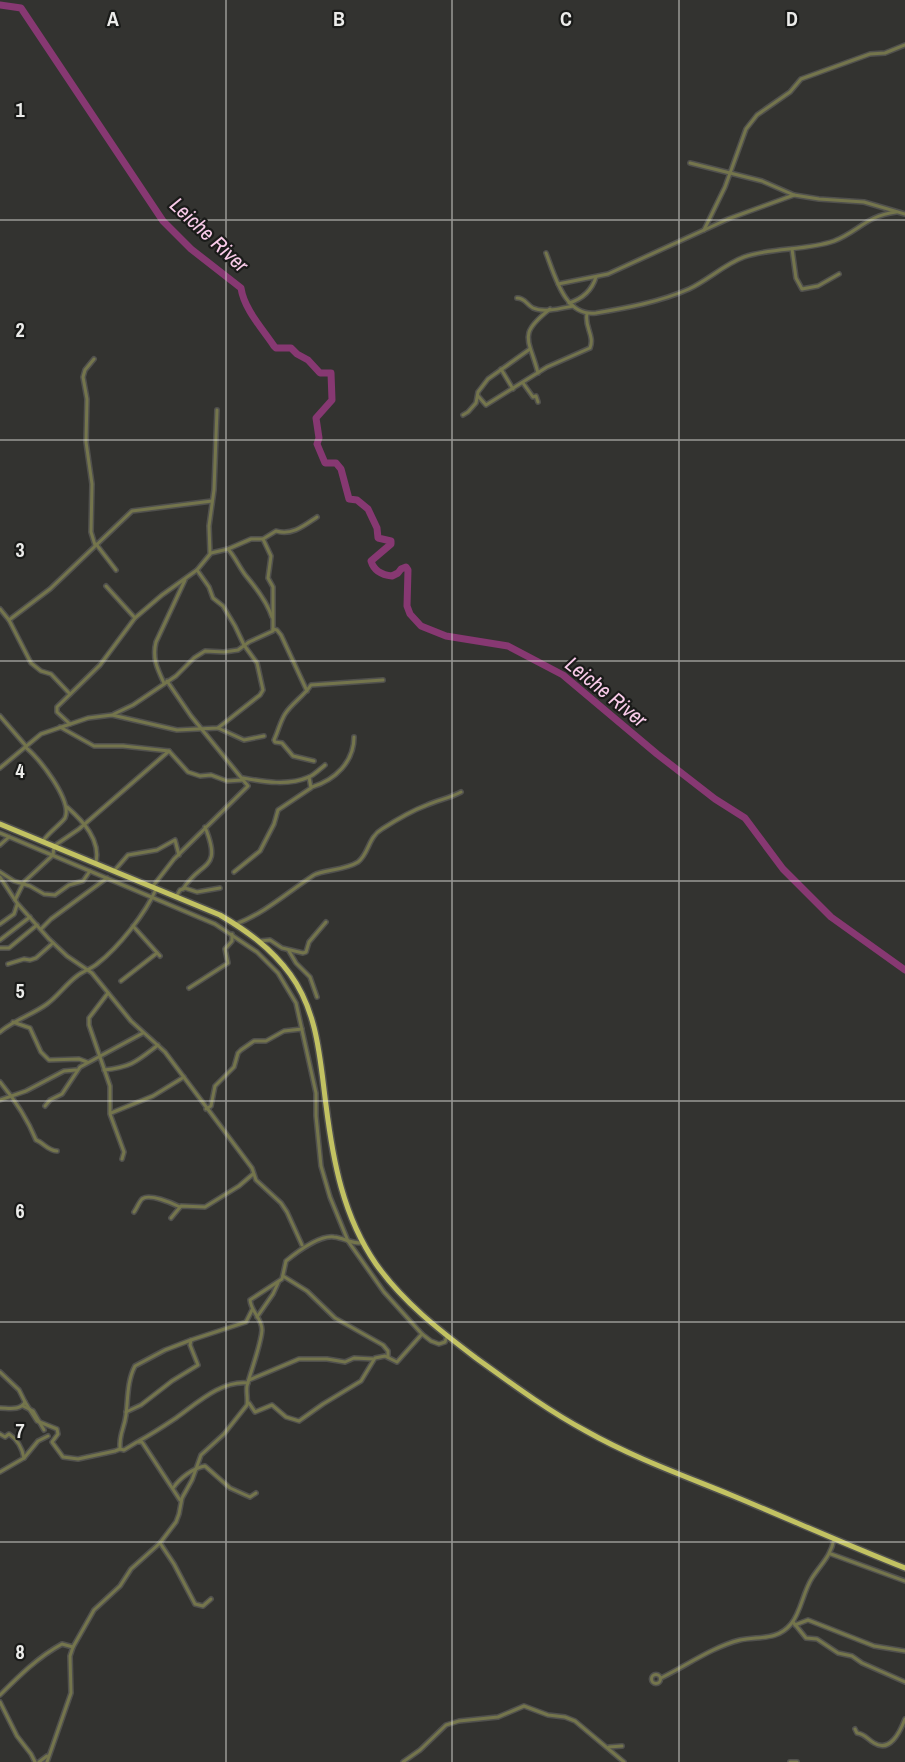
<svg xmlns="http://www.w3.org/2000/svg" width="905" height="1762" font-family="'Archivo Narrow',sans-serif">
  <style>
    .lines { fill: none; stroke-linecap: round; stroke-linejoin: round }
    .river { stroke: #873872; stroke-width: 7 }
    .minor-casing { stroke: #51514e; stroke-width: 6 }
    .trunk-casing { stroke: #51514e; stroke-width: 8 }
    .minor { stroke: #74754c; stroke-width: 3 }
    .trunk { stroke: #c2c262; stroke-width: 5 }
    .grid { fill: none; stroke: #ececea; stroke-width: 1.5; stroke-opacity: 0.55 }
    .labels { text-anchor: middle; stroke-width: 4.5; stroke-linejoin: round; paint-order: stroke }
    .water-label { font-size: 21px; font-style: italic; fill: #f9cbe9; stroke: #1a1b19 }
    .grid-label { font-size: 20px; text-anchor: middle; font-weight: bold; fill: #ececea; stroke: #1a1b19; stroke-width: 4.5; stroke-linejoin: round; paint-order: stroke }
  </style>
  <rect width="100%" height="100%" fill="#333330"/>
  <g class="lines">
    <path class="river" d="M0,5l21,3 142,213 28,28 50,39c3,21 21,40 33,58l2,2h15l6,6 11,6 12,13h11l1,27 -16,18 3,20 -2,6 8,19h11l5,6 8,30 8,1 11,9 9,19 1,10 13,3v3l-20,17c3,10 11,14 21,15l6,-3 3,-4 5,-2 2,3 -1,36 3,8 11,12 25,10 62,10 55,29 94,79 58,45 30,19 38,51 48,48 74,53"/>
    <g class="minor-casing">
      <g id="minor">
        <path d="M690,163l72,18 32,14 25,4 45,3 41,12"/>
        <path d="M704,230l21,-43 21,-58 11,-14 33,-23 11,-13 69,-25 15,-1 20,-8"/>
        <path d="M792,249l4,29 6,11 16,-3 21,-12"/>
        <path d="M546,253c9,23 19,64 50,60 30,-5 64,-11 93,-24 19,-9 36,-25 55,-32 29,-10 61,-6 90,-16 25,-10 32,-25 62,-29"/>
        <path d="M558,284l50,-10 120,-55 66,-24"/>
        <path d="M517,298c8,0 9,6 16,10 11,5 29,0 40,-2"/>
        <path d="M569,303c13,-4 23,-13 27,-26"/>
        <path d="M94,359l-9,11 -2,7 4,22 -1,43 6,42 -1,48 4,13"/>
        <path d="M501,369l12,20"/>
        <path d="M538,373c-9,-35 -21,-38 12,-64"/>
        <path d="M523,383l10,14 3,-1 2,6"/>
        <path d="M478,396l8,9 61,-38 43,-19c5,-12 -6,-22 -3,-34"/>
        <path d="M463,415l5,-3 8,-9 2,-11 10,-13 42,-30"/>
        <path d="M96,544l20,26"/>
        <path d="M228,549c8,9 12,20 19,28 10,12 20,25 25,40"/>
        <path d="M210,553l-1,-27 5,-36 3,-80"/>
        <path d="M106,586l29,32"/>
        <path d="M0,609l9,11 22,43 10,8 10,3 19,20"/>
        <path d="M9,620l41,-31 82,-78 80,-10"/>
        <path d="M273,629l4,1 4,5 26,56"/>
        <path d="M164,683c-7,-15 -12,-25 -8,-41l29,-62"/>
        <path d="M114,714l19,-9 43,-29 18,-18 11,-7 19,1 14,-2 11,-8 24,-11v-44l-5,-9 3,-22 -8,-17"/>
        <path d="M0,716l26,30"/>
        <path d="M70,724l-13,-12v-5l43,-42 35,-47 27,-23 35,-25 14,-17 17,-4 23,-10h12l13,-8c16,5 29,-6 41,-14"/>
        <path d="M60,727l34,19h29l46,5 19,21 12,4 11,-1 16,6 15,-1 1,-2c22,4 45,8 66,-1 5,-2 11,-8 16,-12"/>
        <path d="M218,728l26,12 20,-4"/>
        <path d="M25,747c13,9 48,54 40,71 -3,5 -17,15 -22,23"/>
        <path d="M314,761l-21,-5 -11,-13 -7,-1 -1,-2c4,-8 6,-18 11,-26 7,-11 19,-18 26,-29l72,-5"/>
        <path d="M0,768l41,-34 47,-16 24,-3 65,15 41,-2 42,-33 3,-5 -6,-27 -13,-18 -9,-19 -12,-20 -10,-8 -4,-11 -12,-17"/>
        <path d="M312,787c23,-7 42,-25 42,-50"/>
        <path d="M67,807c16,14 34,33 29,56"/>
        <path d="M0,833l215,91 42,28 21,21 18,30 20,90v23l5,50 9,31 18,44 36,51 38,42 9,7 8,3 6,-2 2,-6"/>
        <path d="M0,845l9,-8"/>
        <path d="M114,871l14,-16 29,-5 18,-10 4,15"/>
        <path d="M0,872l14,9 16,5 14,8 11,1 14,-10 14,-4 7,-10"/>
        <path d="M234,872l26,-21 14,-27 4,-14 33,-22 -2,-11"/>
        <path d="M0,877l17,26 32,36 18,17 25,17 39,48 34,31 87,116 4,12 25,23 6,9 15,33"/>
        <path d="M153,886l21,-27 74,-73 -57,-70 -24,-35"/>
        <path d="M183,889c18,-29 40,-18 22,-62"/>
        <path d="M176,897l4,-7 5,-2 12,4 23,-4"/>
        <path d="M15,900l9,-18 29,-27 1,-9 25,-17 90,-78"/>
        <path d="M0,924l14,-10 3,-9"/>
        <path d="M236,924c29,-11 52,-32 78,-49 9,-5 32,-5 44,-13 11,-8 10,-25 24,-33 14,-9 29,-18 45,-24 11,-5 23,-7 34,-13"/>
        <path d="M133,926l27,30"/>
        <path d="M41,929l10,-10 56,-41"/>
        <path d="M0,940l30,-23"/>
        <path d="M260,941l10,-1 12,8 21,5 3,-1 3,-10 17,-20"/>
        <path d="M0,948h9l28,-23"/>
        <path d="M289,951l7,12 14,14 7,20"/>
        <path d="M8,964l16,-5 6,1 6,-2 17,-15"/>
        <path d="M121,981l36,-28"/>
        <path d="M189,988l39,-25 -3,-14 7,-8v-7"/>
        <path d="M108,993l-19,25v7l21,61v28l14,38 -2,7"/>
        <path d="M13,1022l17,6 11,24 8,8 30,-1 8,3"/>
        <path d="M0,1032c14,-12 32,-17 47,-28 11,-8 19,-20 30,-28 6,-5 14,-7 20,-12 21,-16 49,-51 59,-75"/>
        <path d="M104,1070c28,-3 33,-9 54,-25"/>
        <path d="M0,1082c15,18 27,36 36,58 8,3 12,11 21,11"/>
        <path d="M0,1100l26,-9 38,-20 12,-1"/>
        <path d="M45,1106l5,-6 12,-6 18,-27 63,-34"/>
        <path d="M206,1109l5,-3 4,-20 19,-19 4,-14 3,-3 13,-9h12l18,-10 18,-2"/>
        <path d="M111,1113l42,-17 31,-19"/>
        <path d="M134,1212c3,-4 5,-10 8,-13 7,-6 30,4 38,8"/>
        <path d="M171,1218l10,-12 24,1 34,-21 14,-12"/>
        <path d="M283,1276l24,15 28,27 48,27 5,6v6"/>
        <path d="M257,1317l16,-23 5,-11"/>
        <path d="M0,1372l19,18 6,12c-5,9 -16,6 -25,6"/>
        <path d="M249,1380l50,-21h28l18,3 9,-4 19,1"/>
        <path d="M25,1402l12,19 20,8 1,5 -6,8 11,15 15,2 37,-8 5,-2c-1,-16 4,-19 6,-34 2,-16 1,-34 9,-49l30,-16 26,-10"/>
        <path d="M249,1403l6,9 17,-7 14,12 13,4 24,-17 38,-23 14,-23 10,-2 12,6 25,-28"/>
        <path d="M23,1406l10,5 11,19"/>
        <path d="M126,1412l15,-7 31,-24 26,-16 -8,-20 1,-5 55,-18 6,-12"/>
        <path d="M0,1434l5,3 4,-3c9,6 13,13 15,24"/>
        <path d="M139,1441c13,-7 25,-15 37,-23 20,-14 45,-38 72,-35"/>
        <path d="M120,1449l4,1 13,-8h5l38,58"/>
        <path d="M0,1472l24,-14 14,-17 10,-5"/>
        <path d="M173,1488c7,-10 20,-20 32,-22l25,22 20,9 6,-4"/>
        <path d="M160,1543l14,21 21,40 8,2 8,-7"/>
        <path d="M831,1554l74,27"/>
        <path d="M793,1622l13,16 11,1 21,14 14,3 10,7 43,19"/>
        <path d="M795,1625l13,-5 66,26 31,5"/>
        <circle cx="656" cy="1679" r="4.5"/>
        <path d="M661,1678c25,-12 51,-31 79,-38 19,-4 37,1 51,-16 10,-12 12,-32 21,-46 9,-14 19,-22 22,-39"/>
        <path d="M0,1695c19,-19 38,-38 62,-51l11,3"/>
        <path d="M0,1702l17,34 14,18 4,8"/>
        <path d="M855,1729l2,4c8,1 10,6 17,10 16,10 26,-11 31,-24"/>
        <path d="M609,1747l13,-1"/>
        <path d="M39,1762l8,-6"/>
        <path d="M47,1762l24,-69 -1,-37 3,-9 21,-37 26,-24 11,-17 29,-26 16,-21 3,-8 3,-16 10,-18 9,-25 23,-21 23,-29c1,-7 -1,-13 0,-19 4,-16 14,-41 15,-56 0,-12 -11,-18 -12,-30l32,-21 4,-18c11,-9 34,-26 48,-24 10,1 18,7 29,6"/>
        <path d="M403,1762l17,-12 26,-25 13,-4 39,-4 26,-11 24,9 17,2 10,4 49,41"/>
        <path d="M790,1762h7"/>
      </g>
    </g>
    <g class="trunk-casing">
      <path id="trunk" d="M0,824l220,91c27,16 51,33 70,59 28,38 30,86 36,131 7,56 17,111 50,159 27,38 63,66 100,94 36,26 71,52 110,73 46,26 96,44 145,64 58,24 116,50 174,73"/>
    </g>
    <use href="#minor" class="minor"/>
    <use href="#trunk" class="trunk"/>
  </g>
  <path class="grid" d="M226,0v1762M452,0v1762M679,0v1762M0,220h905M0,440h905M0,661h905M0,881h905M0,1101h905M0,1322h905M0,1542h905"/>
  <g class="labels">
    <g class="water-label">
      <text transform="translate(209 235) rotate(43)" y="7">Leiche River</text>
      <text transform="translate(606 692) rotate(39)" y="7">Leiche River</text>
    </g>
  </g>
  <g class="grid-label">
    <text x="113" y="26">A</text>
    <text x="339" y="26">B</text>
    <text x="566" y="26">C</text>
    <text x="792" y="26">D</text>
    <text x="20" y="117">1</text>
    <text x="20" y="337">2</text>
    <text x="20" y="557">3</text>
    <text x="20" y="778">4</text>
    <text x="20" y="998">5</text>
    <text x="20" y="1218">6</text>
    <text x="20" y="1438">7</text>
    <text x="20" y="1659">8</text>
  </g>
</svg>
